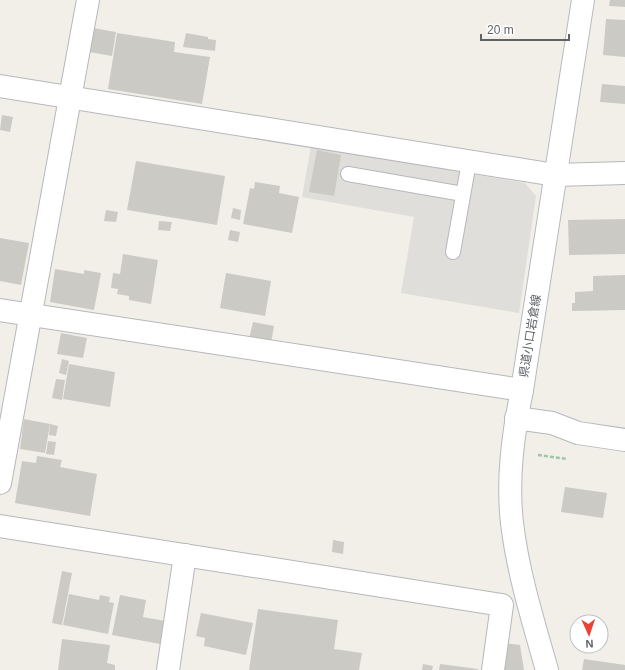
<svg xmlns="http://www.w3.org/2000/svg" width="625" height="670" font-family="Arial,'Noto Sans JP',sans-serif">
  <style>
    .industrial { fill: #e0deda }
    .building { fill: #cccac5 }
    .lines { fill: none; stroke-linecap: round; stroke-linejoin: round }
    .lane-casing { stroke: #b5b8bc; stroke-width: 16 }
    .street-casing { stroke: #b5b8bc; stroke-width: 24 }
    .secondary-casing { stroke: #b6babf; stroke-width: 24 }
    .path { stroke: #9cc7a9; stroke-width: 2.5; stroke-dasharray: 4 2; stroke-linecap: butt }
    .lane { stroke: #fff; stroke-width: 14 }
    .street { stroke: #fff; stroke-width: 22 }
    .secondary { stroke: #fff; stroke-width: 22 }
    .labels { text-anchor: middle; stroke-width: 3; stroke-linejoin: round; paint-order: stroke }
    .street-label { font-size: 12px; fill: #5f6368; stroke: #fff }
  </style>
  <rect width="100%" height="100%" fill="#f1efe8"/>
  <path class="industrial" d="M311,146l214,37 11,13 -17,117 -118,-20 13,-76 -112,-20z"/>
  <g class="building">
    <path d="M610,0h15v7l-16,-1z"/>
    <path d="M606,19l19,1v37l-22,-2z"/>
    <path d="M93,28l23,4 -4,24 -23,-4z"/>
    <path d="M117,33l58,9 -1,10 36,5 -8,47 -94,-15z"/>
    <path d="M186,33l22,4v2l8,1 -1,11 -32,-4z"/>
    <path d="M602,84l23,2v18l-25,-2z"/>
    <path d="M2,115l11,2 -3,15 -10,-2z"/>
    <path d="M317,150l24,5 -7,41 -25,-4z"/>
    <path d="M136,161l89,15 -8,49 -90,-15z"/>
    <path d="M255,182l25,4 -1,7 20,4 -7,36 -49,-9 7,-36 4,1z"/>
    <path d="M233,208l8,2 -1,10 -9,-2z"/>
    <path d="M106,210l12,2 -2,10 -12,-1z"/>
    <path d="M625,219v35l-56,1 -1,-35z"/>
    <path d="M159,221l13,1 -2,9 -12,-1z"/>
    <path d="M230,230l10,2 -2,10 -10,-2z"/>
    <path d="M0,238l29,5 -8,42 -21,-4z"/>
    <path d="M123,254l35,6 -7,44 -22,-4v-4l-12,-2 1,-5 -7,-1 2,-15 7,1z"/>
    <path d="M55,269l29,5v-4l17,3 -7,37 -44,-8z"/>
    <path d="M226,273l45,8 -6,35 -45,-8z"/>
    <path d="M625,275v35l-53,1v-8h3v-11l18,-1v-15z"/>
    <path d="M253,322l21,4 -3,17 -22,-4z"/>
    <path d="M61,333l26,5 -4,20 -26,-4z"/>
    <path d="M62,359l7,2 -3,14 -7,-2z"/>
    <path d="M69,364l46,8 -5,35 -47,-8z"/>
    <path d="M56,379l9,1 -3,20 -10,-2z"/>
    <path d="M24,419l26,5 -5,29 -25,-4z"/>
    <path d="M50,424l8,2 -2,10 -7,-1z"/>
    <path d="M48,441l8,1 -2,13 -8,-1z"/>
    <path d="M37,456l25,4 -2,7 37,7 -7,42 -75,-13 7,-42 14,2z"/>
    <path d="M565,487l42,6 -4,25 -42,-6z"/>
    <path d="M333,540l11,2 -1,12 -11,-2z"/>
    <path d="M62,571l10,2 -10,52 -10,-2z"/>
    <path d="M69,594l30,6 1,-5 10,2 -1,5 5,1 -6,31 -45,-9z"/>
    <path d="M120,595l26,5 -3,17 22,4 -5,23 -48,-9z"/>
    <path d="M258,609l80,11 -4,29 28,4 -3,17h-110z"/>
    <path d="M201,613l52,10 -7,32 -42,-9 1,-8 -9,-2z"/>
    <path d="M62,639l48,6 -3,18 8,2v5h-57z"/>
    <path d="M504,643l16,2 4,25h-23z"/>
    <path d="M584,659l41,6v5h-43z"/>
    <path d="M423,664l10,2 -1,4h-10z"/>
    <path d="M440,664l38,5v1h-39z"/>
  </g>
  <g class="lines">
    <g class="lane-casing">
      <g id="lane">
        <path d="M348,174l115,20"/>
        <path d="M453,252l16,-90"/>
      </g>
    </g>
    <g class="street-casing">
      <g id="street">
        <path d="M0,86l555,89 70,-2"/>
        <path d="M0,310l522,80"/>
        <path d="M516,418l36,5 26,10 47,7"/>
        <path d="M0,483l70,-385 18,-98"/>
        <path d="M0,526l502,79 -9,65"/>
        <path d="M168,670l17,-115"/>
      </g>
    </g>
    <g class="secondary-casing">
      <path id="secondary" d="M547,670c-14,-49 -29,-97 -35,-147 -5,-45 1,-89 10,-133l61,-390"/>
    </g>
    <path class="path" d="M538,455l29,4"/>
    <use href="#lane" class="lane"/>
    <use href="#street" class="street"/>
    <use href="#secondary" class="secondary"/>
  </g>
  <g class="labels">
    <g class="street-label">
      <text transform="translate(530 336) rotate(-81)" y="4">県道小口岩倉線</text>
    </g>
  </g>
  <g transform="translate(589 634) rotate(177)"><circle r="19" fill="#ffffff" stroke="#bfc1c3"/>
  <path d="M0-3L7 15L0 10L-7 15Z" fill="#ea4335"/>
  <text y="-6" font-size="11" font-weight="bold" text-anchor="middle" fill="#5f6368">N</text>
  </g>
  <path d="M481 34v6h88v-6" fill="none" stroke="#5f6368" stroke-width="2"/>
  <text x="487" y="34" font-size="12" fill="#5f6368" stroke="#ffffff" stroke-width="3" paint-order="stroke">20 m</text>
</svg>
